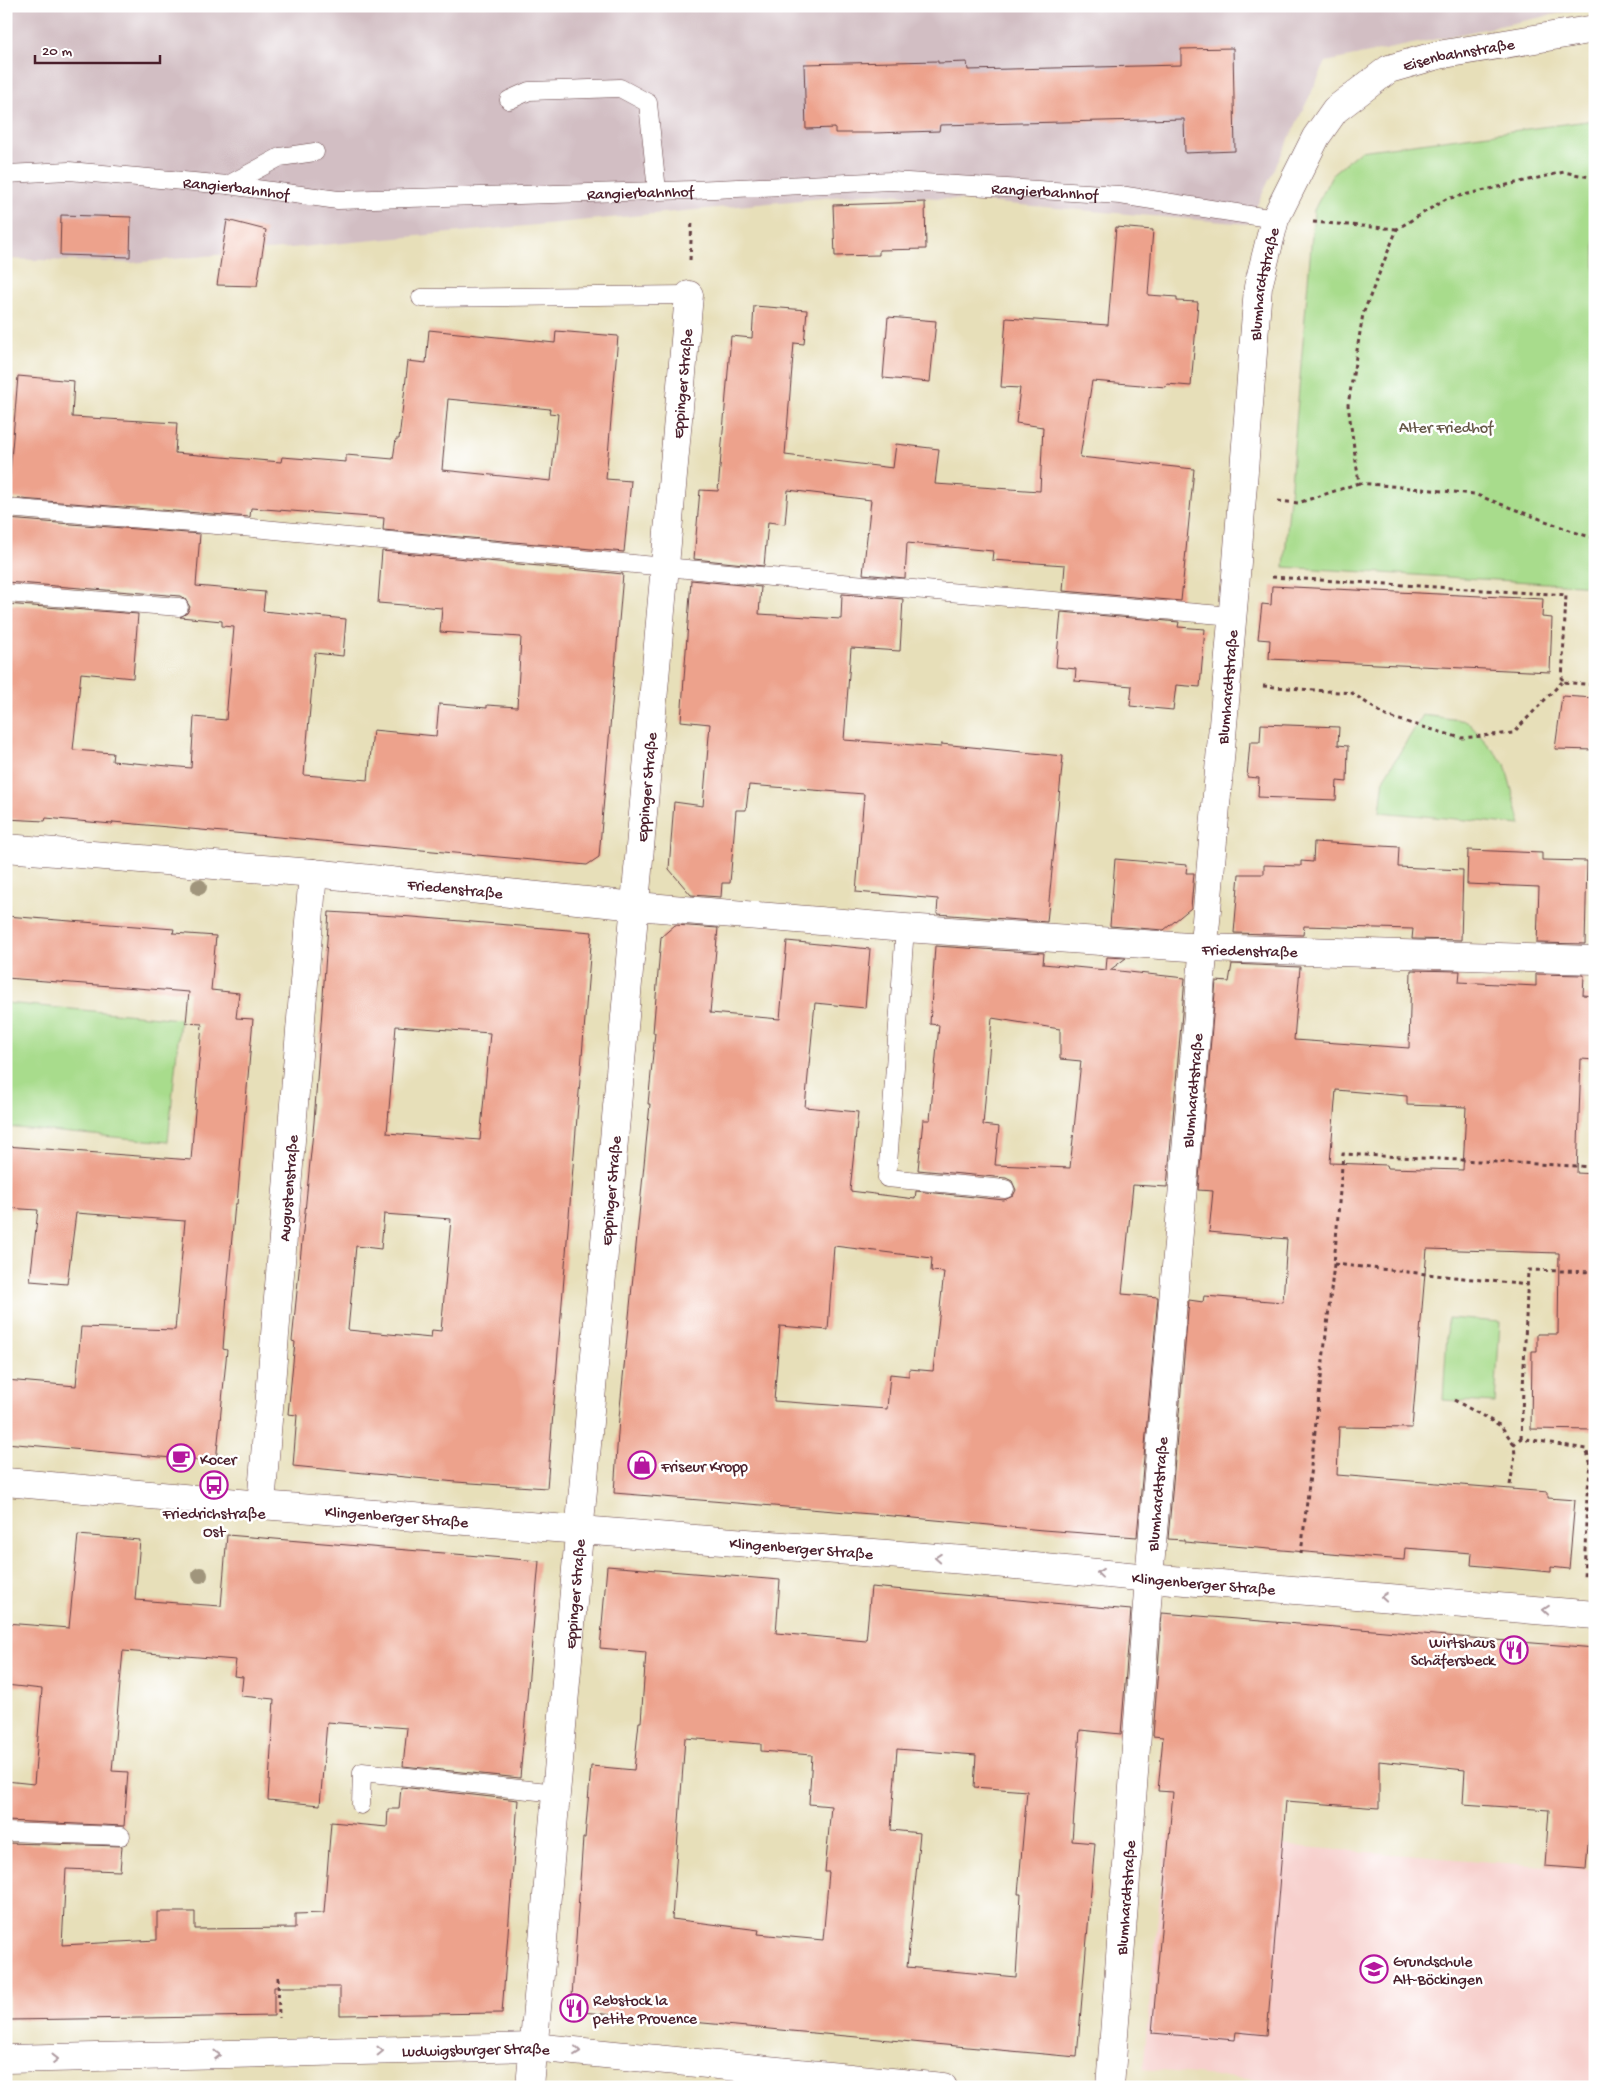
<svg xmlns="http://www.w3.org/2000/svg" width="1601" height="2093" font-family="'Gochi Hand',sans-serif">
  <style>
    .built { fill: #f7d0cd }
    .industrial { fill: #d2bec3 }
    .green { fill: #a8dc8c; stroke: #797e5c }
    .building { fill: #eda28c; fill-rule: evenodd }
    .lines { fill: none; stroke-linecap: round; stroke-linejoin: round }
    .lane-casing { stroke: #623c40; stroke-width: 19 }
    .street-casing { stroke: #623c40; stroke-width: 29 }
    .secondary-casing { stroke: #623c40; stroke-width: 29 }
    .path { stroke: #623c40; stroke-width: 3; stroke-dasharray: 4 4; stroke-linecap: butt }
    .lane { stroke: #fff; stroke-width: 18 }
    .street { stroke: #fff; stroke-width: 28 }
    .secondary { stroke: #fff; stroke-width: 28 }
    .tree { fill: #a0957b }
    .oneway { stroke: #ae9aa0 }
    .labels { text-anchor: middle; stroke-width: 5; stroke-linejoin: round; paint-order: stroke }
    .street-label { font-size: 16px; fill: #4a1f2b; stroke: #fff }
    .park-label { font-size: 16px; fill: #665848; stroke: #fff }
    .poi-label { font-size: 16px; fill: #4a1f2b; stroke: #fff; text-anchor: start }
  </style>
  <rect width="100%" height="100%" fill="#fff"/>
  <filter id="ink" filterUnits="userSpaceOnUse"><feTurbulence type="fractalNoise" baseFrequency=".02" numOctaves="2"/><feDisplacementMap in="SourceGraphic" scale="10" xChannelSelector="R" yChannelSelector="G"/><feConvolveMatrix kernelMatrix="1 2 1 2 8 2 1 2 1" color-interpolation-filters="sRGB"/></filter>
  <filter id="wash" filterUnits="userSpaceOnUse"><feTurbulence type="fractalNoise" baseFrequency=".0096" numOctaves="4" result="noise"/><feDisplacementMap in="SourceGraphic" scale="20" xChannelSelector="R" yChannelSelector="G"/><feGaussianBlur stdDeviation="1.12" result="paint"/><feColorMatrix in="noise" values="0 0 0 0 0 0 0 0 0 0 0 0 0 0 0 0 0 1.4 0 .05"/><feComposite in="paint" operator="in"/></filter>
  <g filter="url(#wash)">
    <rect width="100%" height="100%" fill="#e7dfb9"/>
    <path class="built" d="M1166,1836l429,34v217h-264l-188,-18z"/>
    <path class="industrial" d="M6,6h1589l-269,56 -78,162 -372,-31 -744,70 -126,-4z"/>
    <g class="green">
      <path d="M1595,120v466l-311,-19 30,-357 19,-37 27,-22z"/>
      <path d="M1423,715l44,6 38,43 16,61 -141,-13 4,-34z"/>
      <path d="M6,1003l174,16 -12,123 -162,-15z"/>
      <path d="M1448,1318l52,4 -5,81 -52,-3z"/>
    </g>
    <g id="blocks">
      <g class="building">
        <path d="M1233,48l2,103 -50,2 -1,-34 -244,6 -1,6 -65,2h-39v-5l-29,1 -2,-65 134,-3v2l29,-1 1,8 213,-5v-16z"/>
        <path d="M925,202l1,47 -47,1v5l-44,1 -2,-51z"/>
        <path d="M61,215l70,2 -1,40 -70,-2z"/>
        <path d="M227,220l39,10 -9,56 -40,-1z"/>
        <path d="M1116,227l37,3 -5,65 29,2v4l21,1 -7,84 -24,-2 -1,3 -74,-6 -12,76 114,12 -13,132 -118,-10 2,-26 -73,-5 1,-9 -86,-8 -2,35 -42,-4 8,-74 -83,-10 -3,34 -17,-2 -4,44 -70,-7 6,-69 18,1 13,-155 21,2 2,-32 53,4 -3,34 -10,-1 -9,112 108,13 3,-24 43,5 -4,35 105,7 3,-64 -27,-4 4,-35 -19,-1 5,-69 102,7z"/>
        <path d="M888,317l48,4 -6,61 -47,-4z"/>
        <path d="M429,330l126,13 1,-12 62,5 -12,143 25,2 -7,71 -241,-22 1,-12 -133,-10 -1,9 -242,-19 10,-122 56,5 -2,36 105,6 -2,30 106,9 1,-5 64,5v-7l47,4 3,-20h3l9,-78 18,2zM448,399l102,10 -1,4 9,1 -7,67 -109,-11z"/>
        <path d="M7,519l193,15 -4,52 69,6 -2,19 83,8 -3,37 -28,-3 -11,122 64,5 5,-50 63,6 3,-32 48,4v-3l30,2 4,-70 -81,-5 2,-24 -64,-5 4,-52 241,23 -24,283 -12,8 -474,-43 -1,2 -66,-6 -1,3 -39,-2v-215l132,10 -5,64 -52,-5 -8,77 40,3 -1,8 79,7 3,-51 32,3 8,-93 -12,-1v-5l-42,-4 7,-4 3,-6 -5,-8 -5,-3 -174,-14z"/>
        <path d="M691,580l70,7 -2,27 82,5 1,-25 61,5 -3,52 -49,-3 -7,92 97,7v-3l122,12 -16,166 -110,-8 1,-15 -82,-7 8,-98 -115,-9 -3,25h-10l-6,73h-8l-1,14 -30,-2 -22,-26 5,-67 29,4 7,-82 -29,-3z"/>
        <path d="M1272,586l271,13 -1,18 10,1 -2,54 -281,-13 1,-19 -12,-1 4,-35 9,1z"/>
        <path d="M1061,612l118,10 -1,5 27,2 -5,58 -24,-2 -3,25 -43,-4 2,-20 -57,-5 1,-12 -20,-2z"/>
        <path d="M1562,696l33,2v52l-40,-1z"/>
        <path d="M1261,724l78,3 -1,18 10,1 -1,36 -10,-1 -1,19 -78,-3 1,-19 -12,-1 3,-35h10z"/>
        <path d="M1314,842l85,5 -1,20 65,3 -2,70 -49,-1 1,-10 -109,-3 -1,9 -69,-2 5,-59h25v-9l37,1v-5l12,1z"/>
        <path d="M1468,850l74,3v7l45,1 -2,83 -48,-1 2,-56 -72,-3z"/>
        <path d="M1115,859l72,6 -1,8h8l-3,35 -27,22 -54,-4z"/>
        <path d="M329,912l84,5 179,15 -45,556 -91,-6 -163,-16 4,-51 -9,-1 7,-72 -3,-1 22,-219zM396,1026l94,7 -10,107 -93,-7zM384,1214l67,5 -10,112 -9,-1 -1,8 -83,-8 8,-84 25,3z"/>
        <path d="M6,916l168,13 -1,4 43,3 -5,54 28,3 -3,25 17,1 -16,185h-2l-7,77 -5,68 4,1 -11,112 -210,-19v-63l70,6 5,-59 94,3 10,-109 -109,-8 -9,71 -37,-3 8,-71 -32,-2v-62l185,14 11,-136 -16,-1 3,-31 -183,-14z"/>
        <path d="M675,925l43,3 -8,85 70,6 7,-78 83,8 -5,59 -50,-5 -10,104 53,5 -8,79 65,8 1,-8 88,9 9,-4 3,-6 -4,-9 -6,-3 -88,-8 5,-50h7l9,-95 -9,-1 5,-78 109,7 -1,11 63,6 1,-13 19,1 -16,12 75,8 -18,209 -34,-2 -11,109 36,3 -21,240 -94,-7 -172,-16 -257,-21 5,-75 31,-314h-2l7,-71h-2l8,-96zM992,1018l68,11v30l21,2 -11,107 -75,-3 4,-38 -16,-2zM834,1246l98,12 -1,13 13,1 -11,99 -24,-2v7l-19,-2 -3,35 -113,-8 6,-75 48,4z"/>
        <path d="M1232,964l68,3 -6,73 115,8 2,-78 49,1 -1,11 77,4v-12l48,1 -1,20 12,1v64l-14,-1 -4,114 18,1v256l-64,-1 1,-78h5v-17h21l1,-81 -132,-4 -15,179 -73,-1 -2,48 211,17v6l27,2 -6,69 -18,-2v5l-80,-7 1,-12 -67,-5 -1,12 -220,-18v-2l-16,-1 21,-239 14,2 1,-6 79,6 4,-63 -78,-7 4,-41 -15,-1 18,-209 13,1zM1336,1090l71,6v9l59,2 -3,63 -75,-2 -1,-3 -57,-2z"/>
        <path d="M78,1535l62,5 -5,60 86,6 6,-71 312,26 -19,217 -117,-12 4,-38 -80,-6 -7,83 -52,-5 6,-101 -33,-3 2,-19 -9,-1 2,-16 -113,-9 -11,120 16,1 -4,54 -118,-5v-40l28,3 8,-95 -36,-4v-62l63,5z"/>
        <path d="M607,1566l173,14 -4,53 90,8 5,-54 260,23 -10,124 -41,-4 -8,111 23,2 -18,214 -506,-46 12,-173h2l6,-72 43,4 5,-48h2l5,-70 -46,-4zM685,1738l76,6v7l51,4 -3,49 22,2 -6,66h4l-6,68 -65,-6 1,-4 -87,-11zM897,1749l79,6 -2,32 53,4 -9,103h3l-5,83 -109,-10 13,-134 -29,-3z"/>
        <path d="M1162,1613l433,35v136h-2l-7,85 -41,-3 4,-56 -86,-6 2,-34 -86,-9v47l-93,-7 -19,234 -31,-3 -1,8 -83,-7 21,-241 -15,-1 5,-54 -10,-1z"/>
        <path d="M401,1787l117,13 -16,213 -162,2v-28h-66v29l-265,4 -3,-177 116,3 -2,25 -54,-2 -4,76 95,-5v-28h38v17l100,-1v-14l29,-1 7,-91 56,5 1,-18h11z"/>
      </g>
    </g>
  </g>
  <g filter="url(#ink)">
    <use href="#blocks" fill-opacity="0" stroke="#623c40" stroke-width="1"/>
    <g class="lines">
      <g class="lane-casing">
        <g id="lane">
          <path d="M509,100l20,-9 91,-3 28,15 9,88"/>
          <path id="s1" d="M6,174l63,-3 159,14 110,15 355,-10 198,-9 229,14 155,24"/>
          <path d="M228,185l52,-28 35,-5"/>
          <path d="M421,298l268,-3"/>
          <path d="M6,508l258,21 507,48 462,39"/>
          <path d="M6,593l173,14"/>
          <path d="M905,928l-18,250 118,11"/>
          <path d="M361,1805l1,-33 195,21"/>
          <path d="M6,1832l115,4"/>
        </g>
      </g>
      <g class="street-casing">
        <g id="street">
          <path id="s2" d="M6,848l307,25 323,33 269,22 299,20 391,12"/>
          <path id="s3" d="M261,1505l52,-632"/>
          <path id="s4" d="M530,2087l159,-1792"/>
          <path id="s5" d="M1110,2087l39,-509 87,-1003 22,-288 17,-68 41,-82 19,-27 54,-41 49,-14 157,-26"/>
        </g>
      </g>
      <g class="secondary-casing">
        <g id="secondary">
          <path id="s6" d="M6,1482l255,23 703,55 185,18 446,37"/>
          <path id="s7" d="M6,2059l527,-12 410,40"/>
        </g>
      </g>
      <g class="path">
        <path d="M1595,178l-31,-6 -118,27 -49,30 -34,85 -15,91 11,78 115,11 106,40 15,4"/>
        <path d="M1313,222l84,7"/>
        <path d="M690,260l2,-39"/>
        <path d="M1278,501l20,2 61,-20"/>
        <path d="M1272,577l294,18 -4,87 33,3"/>
        <path d="M1263,686l89,7 34,23 75,22 52,-5 49,-51"/>
        <path d="M1334,1264l194,21"/>
        <path d="M1454,1400l47,26 13,18"/>
        <path d="M1521,1438l7,-168 67,2"/>
        <path d="M1510,1485l5,-29 -1,-12 7,-6 65,11 5,16 -4,30 -3,83"/>
        <path d="M1301,1554l33,-290 9,-110 252,13"/>
        <path d="M278,1977l1,41"/>
      </g>
      <use href="#lane" class="lane"/>
      <use href="#street" class="street"/>
      <use href="#secondary" class="secondary"/>
    </g>
    <g class="tree">
      <circle cx="199" cy="887" r="8"/>
      <circle cx="200" cy="1575" r="8"/>
    </g>
    <defs><path id="oneway-chevron" d="M-2-3.5L2.5 0L-2 3.5" fill="none" stroke-width="1.6" stroke-linecap="round" stroke-linejoin="round" transform="scale(1.25)"/></defs>
    <g class="oneway">
      <use href="#oneway-chevron" transform="translate(938 1558) rotate(-176)"/>
      <use href="#oneway-chevron" transform="translate(1100 1573) rotate(-174)"/>
      <use href="#oneway-chevron" transform="translate(1384 1597) rotate(-175)"/>
      <use href="#oneway-chevron" transform="translate(1546 1610) rotate(-175)"/>
      <use href="#oneway-chevron" transform="translate(380 2051) rotate(-1)"/>
      <use href="#oneway-chevron" transform="translate(577 2051) rotate(6)"/>
      <use href="#oneway-chevron" transform="translate(217 2055) rotate(-1)"/>
      <use href="#oneway-chevron" transform="translate(55 2059) rotate(-1)"/>
    </g>
  </g>
  <defs>
    <g id="cafe-ring" transform="scale(1.4375)"><circle r="9.5" fill="#fff" stroke="#b5179e" stroke-width="1.5"/><path d="M-5.5-4.5H6V0H3Q3 3.5 0 3.5H-2.5Q-5.5 3.5-5.5 0ZM3-3.2v2h1.7v-2ZM-6 4.5H4V6H-6Z" fill="#b5179e"/></g>
    <g id="shop-ring" transform="scale(1.4375)"><circle r="9.5" fill="#fff" stroke="#b5179e" stroke-width="1.5"/><path d="M-5-2.5h2.3a2.7 3.5 0 0 1 5.4 0H5L5.5 6h-11ZM-1.5-2.5h3a1.5 2.3 0 0 0-3 0Z" fill="#b5179e"/></g>
    <g id="bus-ring" transform="scale(1.4375)"><circle r="9.5" fill="#fff" stroke="#b5179e" stroke-width="1.5"/><path d="M-5-6H5V4H4V6H2V4H-2V6H-4V4H-5ZM-3.5-4V0h7V-4ZM-3.5 1.2v1.5H-2V1.2ZM2 1.2v1.5H3.5V1.2Z" fill="#b5179e"/></g>
    <g id="restaurant-ring" transform="scale(1.4375)"><circle r="9.5" fill="#fff" stroke="#b5179e" stroke-width="1.5"/><path d="M-5-6h1v4h1v-4h1v4h1v-4h1v5L-1.5 .5V6h-2V.5L-5-1ZM5-6V6H3V1.5H1.5Q1.5-4 5-6Z" fill="#b5179e"/></g>
    <g id="school-ring" transform="scale(1.4375)"><circle r="9.5" fill="#fff" stroke="#b5179e" stroke-width="1.5"/><path d="M0-5L7-2L0 1L-7-2ZM-4 1L0 2.5L4 1V4Q0 6-4 4Z" fill="#b5179e"/></g>
  </defs>
  <g fill-rule="evenodd">
    <use href="#cafe-ring" x="181" y="1458"/>
    <use href="#shop-ring" x="642" y="1465"/>
    <use href="#bus-ring" x="214" y="1485"/>
    <use href="#restaurant-ring" x="1514" y="1650"/>
    <use href="#school-ring" x="1374" y="1969"/>
    <use href="#restaurant-ring" x="574" y="2008"/>
  </g>
  <g class="labels">
    <g class="street-label">
      <text dy="6" stroke="none"><textPath href="#s5" startOffset="2140">Eisenbahnstraße</textPath></text>
      <text dy="6" stroke="none"><textPath href="#s1" startOffset="231">Rangierbahnhof</textPath></text>
      <text dy="6" stroke="none"><textPath href="#s1" startOffset="1041">Rangierbahnhof</textPath></text>
      <text dy="6" stroke="none"><textPath href="#s1" startOffset="636">Rangierbahnhof</textPath></text>
      <text dy="6" stroke="none"><textPath href="#s5" startOffset="1810">Blumhardtstraße</textPath></text>
      <text dy="6" stroke="none"><textPath href="#s4" startOffset="1710">Eppinger Straße</textPath></text>
      <text dy="6" stroke="none"><textPath href="#s5" startOffset="1405">Blumhardtstraße</textPath></text>
      <text dy="6" stroke="none"><textPath href="#s4" startOffset="1305">Eppinger Straße</textPath></text>
      <text dy="6" stroke="none"><textPath href="#s2" startOffset="451">Friedenstraße</textPath></text>
      <text dy="6" stroke="none"><textPath href="#s2" startOffset="1248">Friedenstraße</textPath></text>
      <text dy="6" stroke="none"><textPath href="#s5" startOffset="1000">Blumhardtstraße</textPath></text>
      <text dy="6" stroke="none"><textPath href="#s3" startOffset="318">Augustenstraße</textPath></text>
      <text dy="6" stroke="none"><textPath href="#s4" startOffset="900">Eppinger Straße</textPath></text>
      <text dy="6" stroke="none"><textPath href="#s5" startOffset="595">Blumhardtstraße</textPath></text>
      <text dy="6" stroke="none"><textPath href="#s6" startOffset="392">Klingenberger Straße</textPath></text>
      <text dy="6" stroke="none"><textPath href="#s6" startOffset="798">Klingenberger Straße</textPath></text>
      <text dy="6" stroke="none"><textPath href="#s6" startOffset="1202">Klingenberger Straße</textPath></text>
      <text dy="6" stroke="none"><textPath href="#s4" startOffset="495">Eppinger Straße</textPath></text>
      <text dy="6" stroke="none"><textPath href="#s5" startOffset="190">Blumhardtstraße</textPath></text>
      <text dy="6" stroke="none"><textPath href="#s7" startOffset="470">Ludwigsburger Straße</textPath></text>
    </g>
    <g class="park-label">
      <text x="1446" y="432">Alter Friedhof</text>
    </g>
    <g class="poi-label">
      <text x="200" y="1464">Kocer</text>
      <text x="661" y="1471">Friseur Kropp</text>
      <text x="214" y="1518" text-anchor="middle">Friedrichstraße<tspan x="214" dy="18">Ost</tspan></text>
      <text x="1495" y="1647" text-anchor="end">Wirtshaus<tspan x="1495" dy="18">Schäfersbeck</tspan></text>
      <text x="1393" y="1966">Grundschule<tspan x="1393" dy="18">Alt-Böckingen</tspan></text>
      <text x="593" y="2005">Rebstock la<tspan x="593" dy="18">petite Provence</tspan></text>
    </g>
  </g>
  <rect width="1601" height="2093" fill="none" stroke="#fff" stroke-width="25"/>
  <path d="M35 55v8h125v-8" fill="none" stroke="#4a1f2b" stroke-width="2.5"/>
  <text x="42" y="55" font-size="15" fill="#4a1f2b" stroke="#ffffff" stroke-width="4" paint-order="stroke">20 m</text>
</svg>
